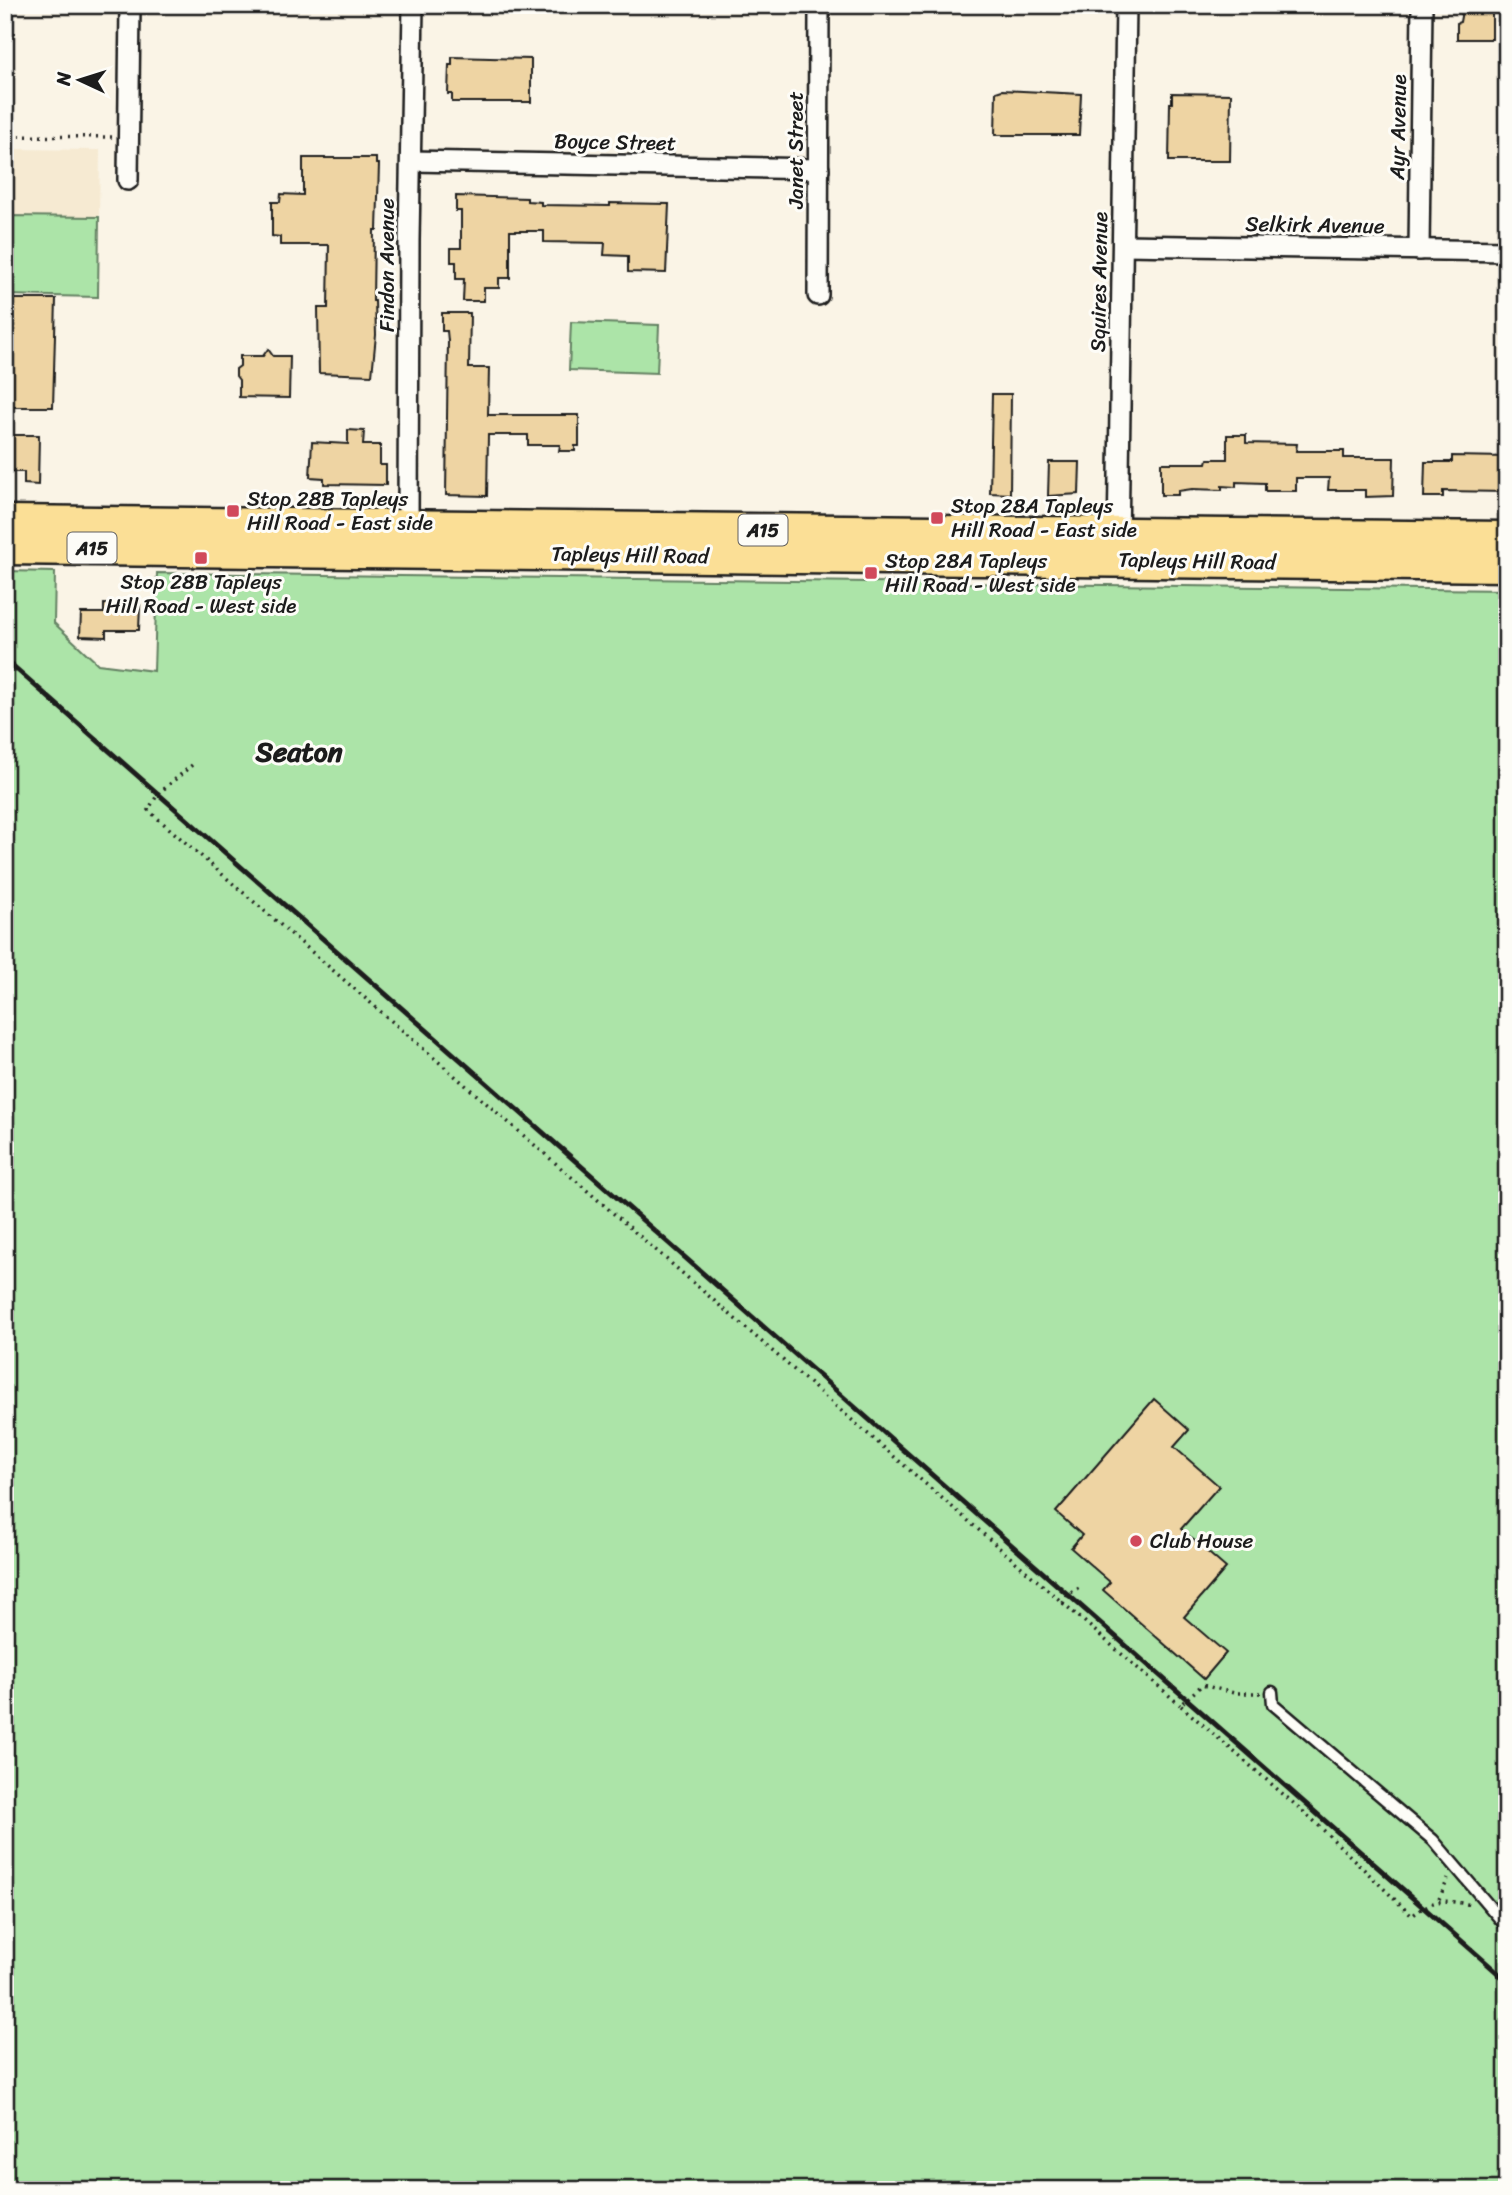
<svg xmlns="http://www.w3.org/2000/svg" width="1512" height="2195" font-family="Sriracha,sans-serif">
  <style>
    .built { fill: #f6ead2 }
    .green { fill: #ace4a8; stroke: #648062; stroke-width: 2 }
    .building { fill: #eed4a3; stroke: #1c1c1c; stroke-width: 2 }
    .lines { fill: none; stroke-linecap: round; stroke-linejoin: round }
    .lane-casing { stroke: #1c1c1c; stroke-width: 15 }
    .street-casing { stroke: #1c1c1c; stroke-width: 24 }
    .primary-casing { stroke: #1c1c1c; stroke-width: 37 }
    .path { stroke: #1c1c1c; stroke-width: 3.5; stroke-dasharray: 2 5; stroke-linecap: butt }
    .lane { stroke: #fdfcf7; stroke-width: 10 }
    .street { stroke: #fdfcf7; stroke-width: 19 }
    .primary { stroke: #fbdf96; stroke-width: 32 }
    .rail { stroke: #1c1c1c; stroke-width: 5 }
    .poi-dot { fill: #d1495b; stroke: #fdfcf7; stroke-width: 2.5 }
    .labels { text-anchor: middle; stroke-width: 6; stroke-linejoin: round; paint-order: stroke }
    .shield { fill: #fdfcf7; stroke: #605f5e; stroke-width: 2 }
    .shield-label { font-size: 19px; font-weight: bold; fill: #1c1c1c }
    .street-label { font-size: 21px; fill: #1c1c1c; stroke: #fdfcf7 }
    .poi-label { font-size: 21px; fill: #1c1c1c; stroke: #fdfcf7; text-anchor: start }
    .district-label { font-size: 28px; font-weight: bold; fill: #1c1c1c; stroke: #fdfcf7 }
  </style>
  <rect width="100%" height="100%" fill="#faf4e6"/>
  <filter id="ink" filterUnits="userSpaceOnUse"><feTurbulence type="fractalNoise" baseFrequency=".0143" numOctaves="2"/><feDisplacementMap in="SourceGraphic" scale="14" xChannelSelector="R" yChannelSelector="G"/><feConvolveMatrix kernelMatrix="1 2 1 2 8 2 1 2 1" color-interpolation-filters="sRGB"/></filter>
  <g filter="url(#ink)">
    <path class="built" d="M5,149l95,1 -1,67 -93,-1 -1,18z"/>
    <g class="green">
      <path d="M6,216l93,1 -1,80 -93,-2z"/>
      <path d="M571,322l88,3 -2,48 -88,-3z"/>
      <path d="M5,571l50,1 -1,51 44,41 56,7 3,-98 1350,17v1600h-1502z"/>
    </g>
    <g class="building">
      <path d="M1463,5h29v34h-35v-16l3,-1z"/>
      <path d="M452,57l79,2v43h-79v-8h-4l1,-29h3z"/>
      <path d="M1002,90l79,4 -2,41h-84l1,-43z"/>
      <path d="M1172,93l59,1 -1,67h-61l1,-58h2z"/>
      <path d="M303,158h73v6h3l-2,66h-3l-1,71h2l1,34 -4,40 -53,-2 -1,-65h10l1,-63h-49v-8l-8,-1v-34h8l1,-8 22,1z"/>
      <path d="M456,196l71,2v3l14,1v3l69,1v-3l59,1 -3,69 -38,-1v-16l-24,-1 1,-12 -61,-1v-11h-34v47h-11v10h-15v13h-21l1,-22h-8v-17h-5v-14h10v-37h-5z"/>
      <path d="M5,299h51l-3,108h-48z"/>
      <path d="M442,313h28l-1,55h20l-1,47h91v31h-4v5h-16l1,-6h-32v-10h-40l-1,61 -41,-1 2,-154 -1,-10h-5z"/>
      <path d="M268,349l5,7h17l-1,42 -50,-1v-17l-3,-4v-7l4,-3v-10h23z"/>
      <path d="M992,394h19l-1,100 -20,-1z"/>
      <path d="M348,430l16,1 -1,14h17v20h6v20l-62,-1v-6l-14,-1 2,-35 36,2z"/>
      <path d="M5,435h34l-1,50 -14,-1v-12h-19z"/>
      <path d="M1227,435h19v8l51,1 -1,7h48v7h50l-1,38 -28,1v-7h-37l1,-12h-33v13h-31v-8l-29,-1v5l-14,-1v4l-30,-1 -14,2v4h-17v-32h46l1,-4h19z"/>
      <path d="M1452,456l55,1v35l-64,-1v6h-19l1,-35h27z"/>
      <path d="M1049,462h31l-1,32 -31,2z"/>
      <path d="M104,604l36,1 -1,25h-33v7l-26,-1 1,-23h23z"/>
      <path d="M1154,1399l35,31 -15,17 45,39 -38,43 45,39 -42,49 42,36 -22,26 -101,-89 7,-8 -39,-34 11,-13 -26,-23z"/>
    </g>
    <g class="lines">
      <g class="lane-casing">
        <path id="lane" d="M1272,1692l1,12 160,136 74,87"/>
      </g>
      <g class="street-casing">
        <g id="street">
          <path d="M411,161l408,8"/>
          <path d="M128,180l2,-175"/>
          <path d="M1123,245l384,6"/>
          <path d="M1419,250l3,-245"/>
          <path d="M818,295l1,-290"/>
          <path d="M408,526l1,-286 4,-235"/>
          <path d="M1118,543l8,-538"/>
        </g>
      </g>
      <g class="primary-casing">
        <g id="primary">
          <path d="M5,522l1502,16"/>
          <path d="M5,548l1502,17"/>
        </g>
      </g>
      <g class="path">
        <path d="M5,136l107,1"/>
        <path d="M192,765l-34,29 -10,16 915,793 4,-8 14,-8"/>
        <path d="M1063,1603l117,102"/>
        <path d="M1261,1693h-27l-32,-8 -22,20 133,115 99,96c23,-19 32,-16 60,-11"/>
        <path d="M1439,1899l9,-20"/>
      </g>
      <use href="#lane" class="lane"/>
      <use href="#street" class="street"/>
      <use href="#primary" class="primary"/>
      <path class="rail" d="M5,659l1502,1322"/>
    </g>
  </g>
  <g class="poi-dot">
    <rect x="226" y="504" width="14" height="14" rx="3.5"/>
    <rect x="930" y="511" width="14" height="14" rx="3.5"/>
    <rect x="194" y="551" width="14" height="14" rx="3.5"/>
    <rect x="864" y="566" width="14" height="14" rx="3.5"/>
    <circle cx="1136" cy="1541" r="7"/>
  </g>
  <g class="labels">
    <g class="shield">
      <rect x="738.5" y="514.5" width="49" height="31" rx="5"/>
      <rect x="67.5" y="532.5" width="49" height="31" rx="5"/>
    </g>
    <g class="shield-label">
      <text x="763" y="537">A15</text>
      <text x="92" y="555">A15</text>
    </g>
    <g class="street-label">
      <text transform="translate(1398 127) rotate(-89)" y="7">Ayr Avenue</text>
      <text transform="translate(615 142) rotate(1)" y="7">Boyce Street</text>
      <text transform="translate(796 150) rotate(-90)" y="7">Janet Street</text>
      <text transform="translate(1315 225) rotate(1)" y="7">Selkirk Avenue</text>
      <text transform="translate(387 265) rotate(-90)" y="7">Findon Avenue</text>
      <text transform="translate(1099 282) rotate(-89)" y="7">Squires Avenue</text>
      <text transform="translate(630 555) rotate(1)" y="7">Tapleys Hill Road</text>
      <text transform="translate(1197 561) rotate(1)" y="7">Tapleys Hill Road</text>
    </g>
    <g class="poi-label">
      <text x="247" y="506">Stop 28B Tapleys<tspan x="247" dy="24">Hill Road - East side</tspan></text>
      <text x="951" y="513">Stop 28A Tapleys<tspan x="951" dy="24">Hill Road - East side</tspan></text>
      <text x="885" y="568">Stop 28A Tapleys<tspan x="885" dy="24">Hill Road - West side</tspan></text>
      <text x="201" y="589" text-anchor="middle">Stop 28B Tapleys<tspan x="201" dy="24">Hill Road - West side</tspan></text>
      <text x="1150" y="1548">Club House</text>
    </g>
    <g class="district-label">
      <text x="299" y="761">Seaton</text>
    </g>
  </g>
  <rect width="1512" height="2195" fill="none" stroke="#fdfcf7" stroke-width="28"/>
  <rect x="14" y="14" width="1484" height="2167" fill="none" stroke="#1c1c1c" stroke-width="2.5" filter="url(#ink)"/>
  <g transform="translate(80 80) rotate(274)" stroke="#fdfcf7" stroke-width="5" paint-order="stroke">
  <path d="M0-5L12 26L0 18L-12 26Z" fill="#1c1c1c"/>
  <text y="-10" font-size="19" font-weight="bold" text-anchor="middle" fill="#1c1c1c">N</text>
  </g>
</svg>
